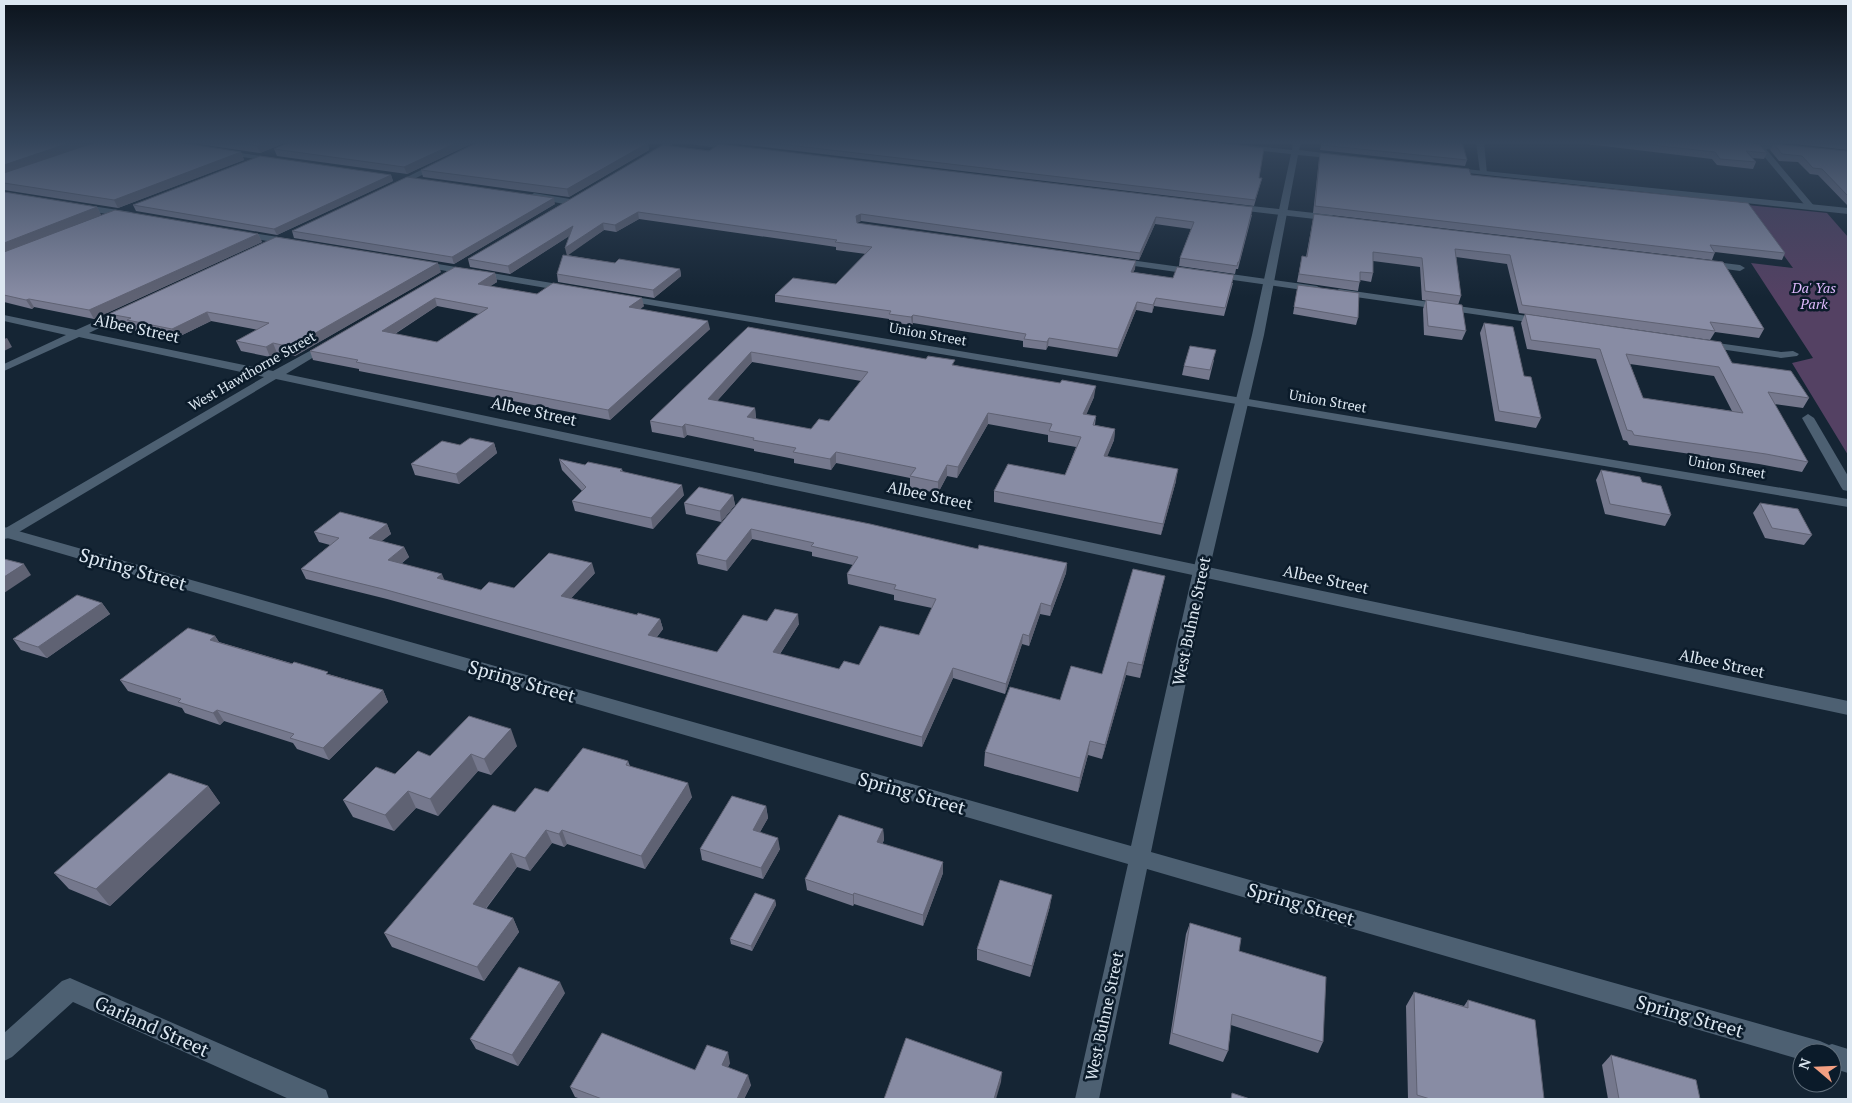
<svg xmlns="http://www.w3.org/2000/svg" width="1852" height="1103" font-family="'PT Serif',serif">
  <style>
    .green { fill: #544163 }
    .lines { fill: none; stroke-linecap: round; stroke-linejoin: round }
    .minor { fill: #4d6072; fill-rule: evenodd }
    .tertiary { fill: #4d6072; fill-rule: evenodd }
    .wall { fill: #75788d; fill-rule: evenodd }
    .shaded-wall { fill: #5f6273 }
    .building { fill: #888ca4; stroke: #5f6273; fill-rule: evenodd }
    .labels { text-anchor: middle; stroke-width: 5; stroke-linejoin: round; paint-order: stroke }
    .far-park-label { font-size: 14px; font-style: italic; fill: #deb9fd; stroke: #0b1b2a }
    .far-street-label { font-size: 14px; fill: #dce7f1; stroke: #0b1b2a }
    .street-label { font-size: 16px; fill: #dce7f1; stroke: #0b1b2a }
    .near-street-label { font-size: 19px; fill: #dce7f1; stroke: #0b1b2a }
  </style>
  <rect width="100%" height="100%" fill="#152534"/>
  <path class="green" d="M1747,205l80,8 21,24v218l-56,-92 21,-5 -62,-95 42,5z"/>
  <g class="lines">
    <g class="minor">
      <path d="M666,142h10l-24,15 -7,-2z"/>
      <path d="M679,142h24l33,5 4,2 -4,2z"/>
      <path d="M1476,142h8l3,32 -7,-2z"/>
      <path d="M1719,142h41l35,5 1,2 -4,2 -26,-2 49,58 -7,2 -51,-61z"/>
      <path d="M219,150l57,8 4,2 -4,2 -54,-8h-3z"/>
      <path d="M437,162l7,2 -48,24 -7,-2z"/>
      <path d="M534,193l36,6 4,3 -4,3 -39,-7 -1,-2z"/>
      <path d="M79,204l52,8 4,3 -4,3 -55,-9 -1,-2z"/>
      <path d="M1233,204l99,11 4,3 -4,3 -102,-12 -1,-2z"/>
      <path d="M240,231l51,8 5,3 -5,3 -54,-9v-4z"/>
      <path d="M1116,258l201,28 5,3 -5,3 -204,-29 -2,-2z"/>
      <path d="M420,261l150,25 5,3 -5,3 -153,-26v-4z"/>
      <path d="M1707,261l33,4 5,3 -5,3 -36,-5 -2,-2z"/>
      <path d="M1339,289l203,29 5,3 -5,3 -207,-30 -1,-2z"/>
      <path d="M624,295l1224,204v8l-1228,-207 -1,-2z"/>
      <path d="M130,306l5,3 -1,2 -45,22 184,38 55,-30 4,1 2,2 -2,2 -46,28 1562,327v14l-1572,-336 -267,159 -5,1v-10l260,-152 -185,-40 -75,34v-7l62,-29 -62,-14v-6l72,15z"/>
      <path d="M1703,341l78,11 12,-1 6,3 -2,2 -16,2 -82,-12 -2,-2 2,-2z"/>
      <path d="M1808,414l6,4 34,58v15l-5,-1 -2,-3 -39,-69z"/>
      <path d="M70,978l256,112 3,9h-40l-216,-97 -61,55 -8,4v-28l58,-52z"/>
    </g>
    <g class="tertiary">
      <path d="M1293,142h8l-2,8 41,5 4,2 -4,2 -42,-4 -34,180 -55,236 -58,281 669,189 9,4 3,-1 16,5v24l-16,-5v-15h-30v7l-655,-191 -48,230h-24l53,-235 -1124,-327v-10l1127,319 62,-275 59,-236 39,-181 -45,-5 -4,-2 4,-2 46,5z"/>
      <path d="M1446,167l402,41v6l-399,-43h-3z"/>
    </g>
  </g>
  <g class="wall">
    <path d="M4,142l237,10 3,8 -126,48 -114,-18z"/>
    <path d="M184,142h103l-27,11z"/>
    <path d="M290,142h185l-68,32 -130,-18 -3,-7z"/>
    <path d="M730,142h430l99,36h3l-8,28 -524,-63z"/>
    <path d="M1246,142h19v2z"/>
    <path d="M1322,142l145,18 -2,6 -145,-16z"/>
    <path d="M1570,142h180l17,11 -3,6 -12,-1 4,4 -3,7 -36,-4 -5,-6z"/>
    <path d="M1779,142h69v8z"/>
    <path d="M648,143l1,7 -80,47 -146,-20 -2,-7z"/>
    <path d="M1774,144l74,7v55l-30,-31 -8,-1 -12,-12 -19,-1 -9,-11z"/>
    <path d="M663,145l589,70 -14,54h-2l-1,5 -56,-8 1,-8 11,-29 -36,-5 -16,36 -278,-39 -4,2 278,46 -2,3 40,6 60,5 -9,33 -70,-10 -2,7 -16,-3 -19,47 -69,-11 -2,4 -23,-3v-6l-110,-18 -1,2 -23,-3v-3l-114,-17v-7l61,-11 30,-30 -30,-4v-3l-27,-4 -170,-24 -23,13 -12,-2 -37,25 48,8 65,6 1,7 -27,22 -96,-16 -1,-8 10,-19 2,-19 -59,38 -40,-7 -2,-8z"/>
    <path d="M1320,153l151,22 314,78 -3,7 -67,-8 -3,8 -399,-47 6,-54z"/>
    <path d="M391,175l2,6 -116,54 -141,-24 -3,-6z"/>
    <path d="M4,192l93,15 4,8 -32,12 189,7 4,8 -168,77 -60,-12 -2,2 -28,-7z"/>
    <path d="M555,204l-101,60 -160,-26 -2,-7z"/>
    <path d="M1314,214l409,48 41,67 -5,9 -44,-6 -5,8 -191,-27 -12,-49 -51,-7 5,39 -3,9 -36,-5 -2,-33 -47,-6v12l-2,9 -11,-2 -2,11 -61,-9 5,-26 4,1z"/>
    <path d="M455,267l40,6 2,9 -7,4 47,8 107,12 -4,3 70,20 -100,91 -251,-49v-2l-46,-9 -3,-9zM437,306l42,8 -42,28 -42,-8z"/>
    <path d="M441,272l-146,84 -18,-3 -7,4 -29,-6 -5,-10 22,-11 -47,-9 -35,17 -44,-8 -2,-4 -16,-3 -5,-9z"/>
    <path d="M1298,285l60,33 -2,7 -63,-11z"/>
    <path d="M1426,300l40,31 -4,9 -38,-5 -1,-26z"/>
    <path d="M1525,314l207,49 77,35 -6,10 -29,-4 34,58 -6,10 -43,-8 -130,-19 -2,-4 -4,-1 -27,-81 -69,-10 -6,-26zM1630,364l84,12 18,35 -89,-13z"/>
    <path d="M1484,323l40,53 17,42 -5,10 -41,-7 -15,-88z"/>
    <path d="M748,327l207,38 139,32 -8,17 10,2 -1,9 20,4 -1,11 -7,16 69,25 -15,54 -167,-33v-11l71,-16 11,-28 -28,-5v-7l-60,-11 -31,54 -10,-2 -9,17 -28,-5v-10l-74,-15 -5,7 -37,-7v-4l-40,-8v-2l-67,-14 -3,3 -32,-6 -2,-11zM752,362l109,19 -32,40 -18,8 -55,-10 -1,-11 -38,-7z"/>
    <path d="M1214,360l-5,20 -27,-5 2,-9z"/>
    <path d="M494,443l3,10 -38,31 -44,-9 -4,-11 49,-19z"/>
    <path d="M559,459l26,6 37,4 1,3 61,23 -31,34 -78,-18 -3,-10 10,-10 -20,-21z"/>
    <path d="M1601,470l41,12 29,33 -6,11 -60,-12 -9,-34z"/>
    <path d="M733,495l2,10 -14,17 -35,-8 -2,-11z"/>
    <path d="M742,498l236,51 89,14 -1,10 -16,43 -10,-2 -11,32 -7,-2 -17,50 -52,-16 -31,69 -535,-148 -81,-20 -5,-10 29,-24 -11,-3 -5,-10 73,-8 4,10 -10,7 23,6 5,10 -8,7 43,16 37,10 33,-2 81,-15 -24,25 66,17 23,4 3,10 -6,8 60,15 50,-31 32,3 -19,30 59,15 20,-4 60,-30 13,-27 -38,-8v-5l-46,-11 -1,-10 6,-9 -41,-9v-4l-60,-13 -25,32 -29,-7 -2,-10z"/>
    <path d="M1760,503l52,32 -8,10 -39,-7 -12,-25z"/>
    <path d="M1165,576l-3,13 -22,89 -14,-3 -24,84 -14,-4 -10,37 -94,-26 1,-14 117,-78z"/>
    <path d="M102,603l8,11 -63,44 -26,-8 -8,-11z"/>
    <path d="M215,636l4,6 164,48 5,12 -59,58 -32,-11 -4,-6 -69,-22 -4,4 -35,-12 -3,-5 -54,-17 -8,-11z"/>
    <path d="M517,746l-26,29 -13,-4 -40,45 -22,-8 -22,23 -41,-14 -10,-17 87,-44z"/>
    <path d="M628,761l2,5 62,31 -47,72 -78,-25 -3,3 -12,-4 -22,28 -13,-4 -31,42 27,9 6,14 -35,49 -92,-34 -8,-14 131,-121 33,-20z"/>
    <path d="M208,786l12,17 -110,103 -41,-17 -15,-16z"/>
    <path d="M766,806l2,12 -8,14 20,17 -17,30 -61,-19 -2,-11z"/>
    <path d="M883,829l1,11 -2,4 61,18v11l-20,53 -69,-22 -1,2 -46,-16 -2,-11z"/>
    <path d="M775,900l1,5 -24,46 -21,-7 -1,-5z"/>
    <path d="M1050,906l-20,71 -53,-17v-11z"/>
    <path d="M1190,923l49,28 84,91 -5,11 -87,-28 -3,26 -5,11 -54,-18 17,-110z"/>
    <path d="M1414,992l50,14 4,-6 76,99h-136l-2,-93z"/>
    <path d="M565,993l-47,73 -42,-17 -6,-10z"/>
    <path d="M1611,1055l89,44h-92l-6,-34z"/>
    <path d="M730,1063l-2,4 23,18 -7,14h-163l-6,-2 -5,-10 125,-17z"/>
  </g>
  <g class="shaded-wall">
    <path d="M72,142h25l-93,31v-8z"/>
    <path d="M266,142h21l-27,11 -3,-7z"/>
    <path d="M458,142h17l-68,32 -3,-7z"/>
    <path d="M638,142h12l-2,1 1,7 -80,47 -2,-8z"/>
    <path d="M241,152l3,8 -126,48 -4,-8z"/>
    <path d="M391,175l2,6 -116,54 -3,-6z"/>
    <path d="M554,198l1,6 -101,60 -2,-7z"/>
    <path d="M97,207l4,8 -97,38v-10z"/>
    <path d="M638,212l1,7 -23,13 -1,-7z"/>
    <path d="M861,214v7l-5,2v-7z"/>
    <path d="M1156,217l-1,7 -16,36 1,-7z"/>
    <path d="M603,223l1,7 -37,26 -2,-8z"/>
    <path d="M573,226l1,7 -64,41 -2,-8z"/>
    <path d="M258,234l4,8 -168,77 -5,-9z"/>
    <path d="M1136,261l-1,8 -5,10 1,-7z"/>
    <path d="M438,263l3,9 -146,84 -4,-9z"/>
    <path d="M680,269l1,7 -27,22 -1,-8z"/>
    <path d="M495,273l2,9 -17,11 -2,-9z"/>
    <path d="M435,298l2,8 -52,34 -3,-9z"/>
    <path d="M642,298l2,8 -13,10 -2,-9z"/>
    <path d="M1156,298l-2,8 -2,7 1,-8z"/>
    <path d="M29,299l5,8 -2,2 -6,-9z"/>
    <path d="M1137,302l-1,8 -19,47 1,-8z"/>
    <path d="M207,312l4,9 -35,17 -4,-9z"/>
    <path d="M913,315v8l-1,2 -1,-8z"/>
    <path d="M708,321l2,8 -100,91 -2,-10z"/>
    <path d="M7,338l5,9 -8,4v-12z"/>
    <path d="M1049,338l-1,8 -2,4 1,-8z"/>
    <path d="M273,343l4,10 -7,4 -4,-10z"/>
    <path d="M751,352l1,10 -43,48 -1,-11z"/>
    <path d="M1096,386l-2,11 -12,28 1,-11z"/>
    <path d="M755,408l1,11 -9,-2z"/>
    <path d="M988,413v11l-31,54 1,-11z"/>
    <path d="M685,424l2,11 -3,3 -2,-11z"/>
    <path d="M1115,429l-1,11 -11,27 1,-11z"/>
    <path d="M494,443l3,10 -38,31 -3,-10z"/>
    <path d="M836,452v11l-5,7 -1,-11z"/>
    <path d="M947,465v11l-9,17v-11z"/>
    <path d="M1178,469l-2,12 -15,54 2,-11z"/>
    <path d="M682,485l2,10 -31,34 -2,-11z"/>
    <path d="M733,495l2,10 -14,17 -1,-11z"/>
    <path d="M387,524l4,10 -18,14 -4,-10z"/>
    <path d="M751,529l1,10 -25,32 -1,-10z"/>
    <path d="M404,547l5,10 -16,13 -5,-10z"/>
    <path d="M592,563l3,10 -31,33 -3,-10z"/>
    <path d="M1067,563l-1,10 -16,43 1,-10z"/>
    <path d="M24,564l7,11 -27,18v-16z"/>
    <path d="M442,574l4,10 -9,-6z"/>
    <path d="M1165,576l-3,13 -22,89 2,-13z"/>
    <path d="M102,603l8,11 -63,44 -9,-11z"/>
    <path d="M1041,603l-1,11 -11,32v-10z"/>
    <path d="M798,614l1,10 -25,39 -1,-11z"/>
    <path d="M660,619l3,10 -13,16 -2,-10z"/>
    <path d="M1023,634l-1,10 -17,50 1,-10z"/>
    <path d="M215,636l7,11 -12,-7z"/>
    <path d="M1128,662l-2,13 -24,84 3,-14z"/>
    <path d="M953,668v10l-31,69v-10z"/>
    <path d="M383,690l5,12 -59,58 -6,-12z"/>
    <path d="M217,710l7,11 -4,4 -7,-12z"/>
    <path d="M511,729l6,17 -26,29 -7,-16z"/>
    <path d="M1090,741l-2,14 -10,37 2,-14z"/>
    <path d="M471,754l7,17 -40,45 -8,-17z"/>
    <path d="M688,783l4,14 -47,72 -4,-13z"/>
    <path d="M208,786l12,17 -110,103 -14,-17z"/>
    <path d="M408,791l8,17 -22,23 -9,-16z"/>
    <path d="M766,806l2,12 -13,23 -2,-11z"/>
    <path d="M883,829l1,11 -6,14 -1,-12z"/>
    <path d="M546,830l6,13 -22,28 -5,-13z"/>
    <path d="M562,830l5,14 -3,3 -5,-13z"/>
    <path d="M778,838l2,11 -17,30 -2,-11z"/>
    <path d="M511,853l6,14 -38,50 -6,-13z"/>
    <path d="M943,862v11l-20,53v-11z"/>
    <path d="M854,893v11l-1,2v-11z"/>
    <path d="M1052,895l-2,11 -20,71 2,-11z"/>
    <path d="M775,900l1,5 -24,46 -1,-5z"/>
    <path d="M513,918l6,14 -35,49 -7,-14z"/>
    <path d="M560,982l5,11 -47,73 -6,-11z"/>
    <path d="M728,1052l2,11 -6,12 -2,-10z"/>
    <path d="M1002,1072l-1,10 -5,17h-2z"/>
    <path d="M748,1075l3,10 -7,14h-7z"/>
  </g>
  <g class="building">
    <path d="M4,142h68l-68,23z"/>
    <path d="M96,142h82l63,10 -127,48 -110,-17v-10z"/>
    <path d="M231,142h35l-9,4z"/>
    <path d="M290,142h168l-54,25 -130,-18z"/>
    <path d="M478,142h168l2,1 -81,46 -146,-19z"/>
    <path d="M763,142h397l9,1 1,-1h46l48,6 -5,30h3l-7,22z"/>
    <path d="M1322,142h140l5,18 -146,-15z"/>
    <path d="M1625,142h125l9,2 8,9 -21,-2 10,11 -36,-3 -5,-7z"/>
    <path d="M1836,142h12v2z"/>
    <path d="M719,144l534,63 -14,55h-1l-1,4 -57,-8 14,-36 -38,-5 -16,36 -279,-39 -5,2 1,7 279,38 -5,11 42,6 4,-11 57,8 -9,33 -69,-10 -3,7 -16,-3 -19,47 -69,-11 -2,4 -23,-3 2,-5 -113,-19 -2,2 -22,-3 2,-3 -116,-16 18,-17 43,6 36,-37 -37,-5 2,-2 -28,-4 -171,-24 -23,13 -12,-2 -38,25 8,-22 -65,40 -40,-7 195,-114 46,6z"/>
    <path d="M1774,144l74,7v45l-26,-27 -9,-1 -11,-12 -20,-2z"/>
    <path d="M1320,153l149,16 2,6 277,28 37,50 -75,-8 5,8 -400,-47z"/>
    <path d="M260,156l131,19 -117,54 -141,-24z"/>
    <path d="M407,177l147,21 -102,59 -160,-26z"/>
    <path d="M4,192l93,15 -93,36z"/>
    <path d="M115,210l143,24 -169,76 -60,-11 -3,1 -22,-5v-43z"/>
    <path d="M1314,214l409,48 41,67 -54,-7 5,9 -193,-26 -12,-50 -55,-6 6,47 -36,-5 -3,-33 -49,-6v21l-13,-1v10l-61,-8 3,-18 5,1z"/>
    <path d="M276,237l162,26 -147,84 -18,-4 -7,4 -30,-6 33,-18 -62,-11 -35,17 -45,-9 4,-2 -22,-4z"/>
    <path d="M563,255l52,8 4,-4 61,10 -27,21 -96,-16z"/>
    <path d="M455,267l40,6 -17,11 59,10 16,-11 89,15 -13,9 79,14 -100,89 -252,-48 2,-2 -48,-9zM435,298l53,10 -51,34 -55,-11z"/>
    <path d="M1298,285l61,8 -1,25 -64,-11z"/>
    <path d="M1426,300l36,5 4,26 -38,-5z"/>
    <path d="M1525,314l196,28 11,21 59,8 18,27 -41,-6 40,70 -42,-8 -132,-19 -2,-4 -5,-1 -27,-81 -69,-9zM1626,354l93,13 24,46 -100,-15z"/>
    <path d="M1484,323l29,4 11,49 7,1 10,41 -42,-7z"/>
    <path d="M748,327l178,32 2,-3 27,4 -3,5 108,18 2,-3 34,6 -13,28 13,2 -3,9 22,4 -11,27 74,13 -15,55 -169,-33 14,-27 57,11 16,-38 -32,-6 3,-7 -64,-11 -30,54 -11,-2 -9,17 -28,-6 6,-8 -80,-16 -6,7 -37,-7 3,-4 -43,-8 1,-2 -69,-14 -3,3 -32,-6zM751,352l117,20 -39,49 -10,-2 -8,10 -64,-12 8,-9 -47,-9z"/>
    <path d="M1190,346l26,4 -6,20 -26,-4z"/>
    <path d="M470,438l24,5 -38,31 -45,-10 31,-23 18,4z"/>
    <path d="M559,459l26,6 3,-3 34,7 -2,2 62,14 -31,33 -79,-17 14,-14z"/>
    <path d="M1601,470l39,7 2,5 19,4 10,29 -61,-11z"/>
    <path d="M699,487l34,8 -13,16 -36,-8z"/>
    <path d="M742,498l128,26 108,25 1,-4 88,18 -16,43 -10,-3 -12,33 -6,-2 -17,50 -53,-16 -31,69 -539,-148 -82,-20 38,-31 -25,-6 26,-20 47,12 -18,14 35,9 -16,13 54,14 -5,4 44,12 8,-8 25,6 35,-35 43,10 -31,33 76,19 1,-2 22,6 -12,16 69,17 26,-37 24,6 8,-12 23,5 -25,38 66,17 5,-8 15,4 21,-39 39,9 17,-36 -42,-10 2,-4 -49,-11 11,-17 -47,-11 3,-3 -63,-14 -25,32 -30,-7z"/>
    <path d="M1760,503l38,6 14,26 -40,-7z"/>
    <path d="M4,559l20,5 -20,13z"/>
    <path d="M1133,569l32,7 -23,89 -14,-3 -23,83 -15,-4 -10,37 -95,-26 25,-65 50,13 11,-34 31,8z"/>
    <path d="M77,595l25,8 -64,44 -25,-8z"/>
    <path d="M188,628l27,8 -5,4 82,24 2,-2 34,10 -2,2 57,16 -60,58 -33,-10 4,-4 -77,-24 -4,3 -35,-11 3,-3 -61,-19z"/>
    <path d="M469,716l42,13 -27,30 -13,-5 -41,45 -22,-8 -23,24 -42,-15 33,-33 19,7 23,-23 12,5z"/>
    <path d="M583,748l45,13 -2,4 62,18 -47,73 -79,-26 -3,4 -13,-4 -21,28 -14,-5 -38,51 40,14 -36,49 -93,-34 109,-128 22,7 20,-24 13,4z"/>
    <path d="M169,773l39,13 -112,103 -42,-16z"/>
    <path d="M732,796l34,10 -13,24 25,8 -17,30 -61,-19z"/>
    <path d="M839,815l44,14 -6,13 66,20 -20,53 -69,-22 -1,2 -48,-16z"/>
    <path d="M1000,880l52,15 -20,71 -55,-17z"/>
    <path d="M755,893l20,7 -24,46 -21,-7z"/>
    <path d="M1190,923l51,15 -2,13 87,26 -3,65 -91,-28 -4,37 -56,-18z"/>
    <path d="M519,967l41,15 -48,73 -42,-16z"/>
    <path d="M1414,992l54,16v-8l67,20 9,79h-114l-13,-4z"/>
    <path d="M602,1033l93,37 12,-25 21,7 -6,13 26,10 -11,24h-135l-32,-12z"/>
    <path d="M906,1038l96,34 -8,27h-110z"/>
    <path d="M1611,1055l85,25 4,19h-81z"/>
    <path d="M1232,1093l18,6h-19z"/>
  </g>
  <linearGradient id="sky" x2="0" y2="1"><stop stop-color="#0c141d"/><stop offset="0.48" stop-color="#35465c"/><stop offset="1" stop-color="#35465c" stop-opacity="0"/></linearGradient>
  <rect width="1852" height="297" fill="url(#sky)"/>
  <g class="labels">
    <g class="far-park-label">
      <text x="1814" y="293">Da' Yas<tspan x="1814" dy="16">Park</tspan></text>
    </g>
    <g class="far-street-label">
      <text transform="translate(928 334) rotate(10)" y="5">Union Street</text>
      <text transform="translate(252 371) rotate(-30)" y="5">West Hawthorne Street</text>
      <text transform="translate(1328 401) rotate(10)" y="5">Union Street</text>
      <text transform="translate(1727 467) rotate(10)" y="5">Union Street</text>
    </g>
    <g class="street-label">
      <text transform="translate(137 328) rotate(12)" y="6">Albee Street</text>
      <text transform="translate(534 411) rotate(12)" y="6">Albee Street</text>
      <text transform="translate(930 495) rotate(12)" y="6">Albee Street</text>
      <text transform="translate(1326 579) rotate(12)" y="6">Albee Street</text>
      <text transform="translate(1191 621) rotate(-78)" y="6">West Buhne Street</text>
      <text transform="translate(1722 663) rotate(12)" y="6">Albee Street</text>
      <text transform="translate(1104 1016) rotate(-78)" y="6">West Buhne Street</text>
    </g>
    <g class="near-street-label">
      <text transform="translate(133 569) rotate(16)" y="7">Spring Street</text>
      <text transform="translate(522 681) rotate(16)" y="7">Spring Street</text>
      <text transform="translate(912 793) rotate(16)" y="7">Spring Street</text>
      <text transform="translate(1301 904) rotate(16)" y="7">Spring Street</text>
      <text transform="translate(1690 1016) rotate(16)" y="7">Spring Street</text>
      <text transform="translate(152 1026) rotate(24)" y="7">Garland Street</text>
    </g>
  </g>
  <rect width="1852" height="1103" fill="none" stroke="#dce7f1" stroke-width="10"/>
  <g transform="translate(1817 1068) rotate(289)"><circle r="24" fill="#0b1b2a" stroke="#5f6d7a"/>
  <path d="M0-4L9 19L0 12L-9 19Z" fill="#f39f82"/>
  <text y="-8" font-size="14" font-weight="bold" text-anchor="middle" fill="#dce7f1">N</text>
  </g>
</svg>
